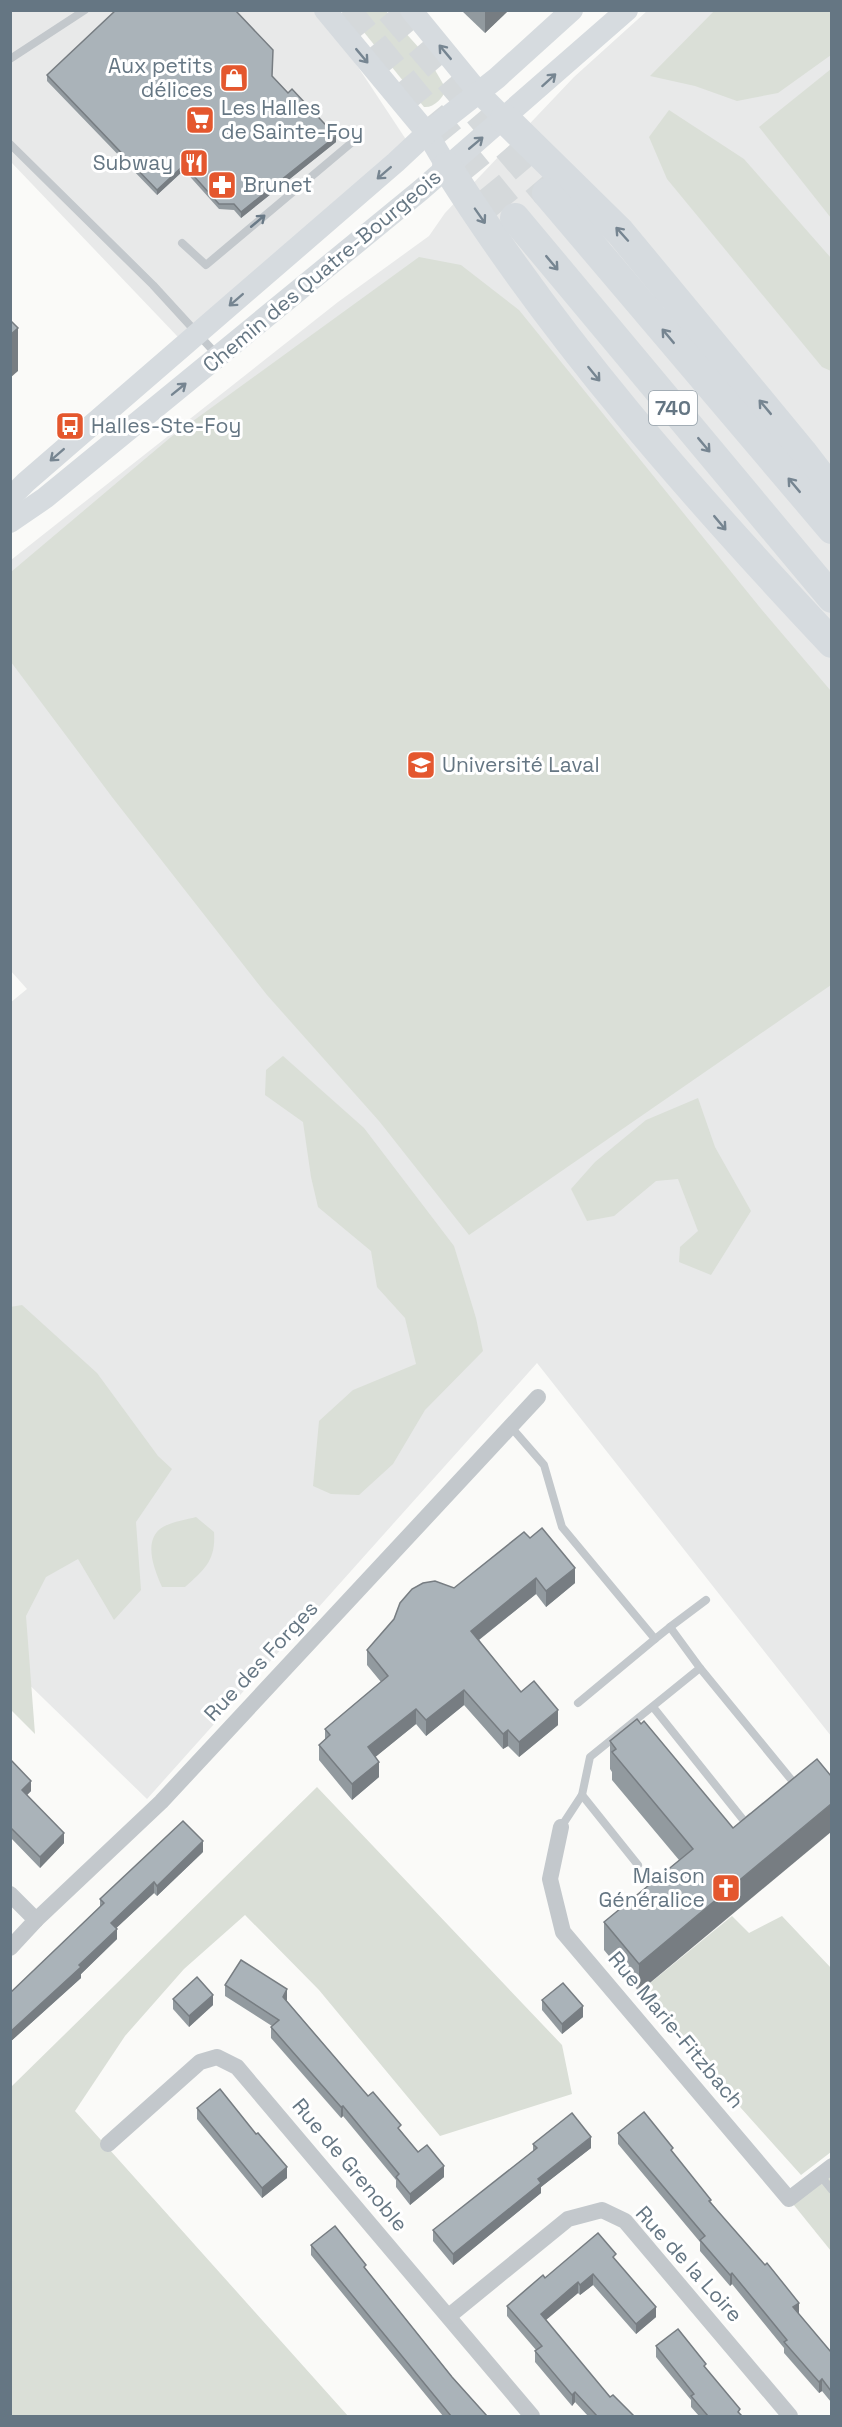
<svg xmlns="http://www.w3.org/2000/svg" width="842" height="2427" font-family="'Space Grotesk',sans-serif">
  <style>
    .built { fill: #e8e9e9 }
    .green { fill: #dadfd7 }
    .lines { fill: none; stroke-linecap: round; stroke-linejoin: round }
    .highway-tunnel { stroke: #d5d9db; stroke-width: 30; stroke-dasharray: 30 15; stroke-linecap: butt }
    .lane { stroke: #c3c8cc; stroke-width: 8 }
    .street { stroke: #c3c8cc; stroke-width: 16 }
    .secondary { stroke: #d6dbdf; stroke-width: 22 }
    .highway { stroke: #d6dbdf; stroke-width: 30 }
    .wall { fill: #929a9f }
    .shaded-wall { fill: #777d82 }
    .building { fill: #aab3b9; stroke: #777d82; stroke-width: 1.5 }
    .oneway { stroke: #768591 }
    .oneway2 { stroke: #6a7a87 }
    .labels { text-anchor: middle; stroke-width: 6; stroke-linejoin: round; paint-order: stroke }
    .shield { fill: #fff; stroke: #939fa8; stroke-width: 1.5 }
    .shield-label { font-size: 20px; font-weight: bold; fill: #657683 }
    .poi-label { font-size: 21px; fill: #657683; stroke: #fff; text-anchor: start }
    .street-label { font-size: 21px; fill: #657683; stroke: #fff }
  </style>
  <rect width="100%" height="100%" fill="#fafaf8"/>
  <g class="built">
    <path d="M11,11h310l86,130 -229,196 -167,-175z"/>
    <path d="M647,11h184v1725l-294,-373 -390,436 -136,-132 -1,-664 17,-14 -17,-19 1,-410 327,-258 91,-66 16,-23 129,-136z"/>
  </g>
  <g class="green">
    <path d="M715,10l116,1v44l-53,38 -41,8 -42,-15 -45,-10z"/>
    <path d="M347,11h39l42,47 18,31c-3,9 -12,19 -22,18z"/>
    <path d="M831,69v149l-72,-91z"/>
    <path d="M669,110l75,49 87,99v113l-9,-4 -155,-188 -18,-42z"/>
    <path d="M419,257l42,8 58,45 243,300 69,81v294l-362,250 -90,-114 -112,-126 -155,-198 -101,-135v-90l160,-135z"/>
    <path d="M283,1056l81,72 90,118 22,72 7,33 -58,59 -32,54 -34,31 -28,-1 -18,-8 6,-65 34,-31 63,-26 -11,-46 -28,-31 -6,-36 -53,-44 -7,-30 -8,-55 -38,-27 1,-25z"/>
    <path d="M698,1098l17,49 36,64 -40,64 -32,-13 1,-15 18,-16 -20,-52 -22,2 -42,35 -27,5 -16,-32 24,-27 51,-42z"/>
    <path d="M22,1305l75,68 61,83 14,13 -36,53 5,68 -27,30 -36,-61 -32,18 -20,39 9,118 -25,-25v-402z"/>
    <path d="M196,1517l18,15c2,28 -9,37 -29,55h-23c-7,-16 -19,-44 -2,-58 9,-7 25,-9 36,-12z"/>
    <path d="M317,1787l245,258 10,49 -132,42 -121,-146 -74,-75 -61,54 -59,67 -50,75 273,305h-337v-329z"/>
    <path d="M732,1916l17,17 33,-17 49,52v184l-30,23 -163,-182z"/>
    <path d="M831,2166v85l-42,-52z"/>
  </g>
  <g class="lines">
    <g class="highway-tunnel">
      <path d="M345,10l170,208"/>
      <path d="M391,10l156,183"/>
    </g>
    <g class="lane">
      <path d="M10,59l75,-49"/>
      <path d="M10,144l143,141 65,71"/>
      <path d="M182,243l24,22 150,-126"/>
      <path d="M510,1426l34,39 18,62 93,112 15,-12 30,41 -110,89 -8,38 -21,32"/>
      <path d="M670,1627l36,-27"/>
      <path d="M700,1668l94,115 -4,4"/>
      <path d="M578,1703l77,-64"/>
      <path d="M653,1707l92,115 6,-5"/>
      <path d="M582,1795l56,70"/>
      <path d="M820,2175l12,15"/>
    </g>
    <g class="street">
      <path d="M561,1827l-11,52 13,53 226,267 43,-33"/>
      <path d="M10,1894l26,26"/>
      <path d="M10,1948l26,-28 125,-118 377,-405"/>
      <path d="M108,2144l92,-82 17,-5 20,10 295,349"/>
      <path d="M449,2316l119,-97 34,-9 23,11 165,195"/>
    </g>
    <g class="secondary">
      <path d="M325,10l102,123 20,34"/>
      <path d="M411,10l68,83 26,26"/>
      <path d="M10,498l16,-16 370,-320 31,-29 70,-55 75,-68"/>
      <path d="M10,522l35,-24 376,-308 206,-180"/>
    </g>
    <g class="highway">
      <path d="M505,119l115,113 182,220 30,39"/>
      <path d="M447,167c109,173 245,327 385,476"/>
      <path d="M547,193l285,336"/>
      <path d="M515,218l317,380"/>
    </g>
  </g>
  <g class="wall">
    <path d="M461,10h48l-24,23z"/>
    <path d="M47,75l225,1 64,66 -95,76 -7,-8 -15,-1 -35,-39 -27,25 -110,-114z"/>
    <path d="M524,1532l51,51 -29,24 -10,-13 -57,46 42,52 37,33 -39,32 -11,-11 -5,3 -39,-44 -38,31 -10,-12 -41,33 4,20 -27,23 -33,-40v-15l6,-6v-10l56,-47 -14,-17v-15l87,-62z"/>
    <path d="M610,1741l123,87 -94,164 -35,-42v-28l75,-62 -67,-80v-8l-2,-3z"/>
    <path d="M10,1759l21,32 -4,4 37,48 -24,25 -30,-31z"/>
    <path d="M203,1852l-46,44 -3,-3 -38,35 1,11 -36,35v4l-71,64v-49l90,-86v-8z"/>
    <path d="M225,1985l62,15v1l81,95 33,35 17,21 26,25 -34,28 -14,-18v-7l-53,-64 -2,2 -70,-80v-11l1,-1 -47,-30z"/>
    <path d="M173,1999l40,6 -24,22 -16,-18z"/>
    <path d="M542,2000l41,17 -21,17 -20,-24z"/>
    <path d="M197,2108l59,26 31,44 -25,20 -65,-79z"/>
    <path d="M618,2133l55,20 125,161 33,38v50l-9,-11 -3,2 -35,-40v-5l-52,-64 -2,2 -30,-35v-9l-82,-98z"/>
    <path d="M533,2144l58,4 -50,39v6l-88,72 -20,-24v-11l100,-79z"/>
    <path d="M311,2245l55,24 86,108 35,39h-44l-132,-161z"/>
    <path d="M616,2261l40,56 -20,17 -43,-49 -13,10 -2,-2 -32,27 64,77 24,19h-46l-13,-14 -3,4 -37,-44v-11l1,-1 -29,-34v-10l38,-28z"/>
    <path d="M656,2346l50,23 36,47h-43l-8,-9v-7l-35,-43z"/>
  </g>
  <g class="shaded-wall">
    <path d="M485,10h24l-24,23z"/>
    <path d="M336,136v6l-95,76v-6z"/>
    <path d="M184,165v5l-27,25v-5z"/>
    <path d="M18,328v43l-8,7v-43z"/>
    <path d="M575,1568v15l-29,24v-16z"/>
    <path d="M536,1578v16l-65,52v-15z"/>
    <path d="M464,1690v15l-38,31v-16z"/>
    <path d="M416,1709v15l-48,39v-16z"/>
    <path d="M558,1710v15l-39,32v-15z"/>
    <path d="M508,1730v16l-5,3v-15z"/>
    <path d="M379,1762v15l-27,23v-16z"/>
    <path d="M31,1781v10l-9,9v-10z"/>
    <path d="M831,1804v28l-192,160v-28z"/>
    <path d="M64,1833v10l-24,25v-11z"/>
    <path d="M203,1841v11l-46,44v-10z"/>
    <path d="M154,1882v11l-43,40v-10z"/>
    <path d="M117,1929v10l-36,35v4l-71,64v-10z"/>
    <path d="M287,1989v11l-4,7v-10z"/>
    <path d="M213,1995v10l-24,22v-11z"/>
    <path d="M583,2006v11l-21,17v-10z"/>
    <path d="M343,2106v10l-2,2v-11z"/>
    <path d="M591,2137v11l-50,39v6l-88,72v-11l85,-75z"/>
    <path d="M444,2166v11l-34,28v-11z"/>
    <path d="M287,2167v11l-25,20v-10z"/>
    <path d="M732,2273v11l-2,2v-11z"/>
    <path d="M593,2274v11l-13,10v-10z"/>
    <path d="M578,2282v11l-37,31v-10z"/>
    <path d="M799,2303v11l-6,-7z"/>
    <path d="M656,2307v10l-20,17v-10z"/>
    <path d="M822,2379v12l-3,2v-11z"/>
    <path d="M575,2392v10l-3,4v-11z"/>
  </g>
  <g class="building">
    <path d="M116,10h119l38,40 -1,26 16,17 4,-4 44,47 -95,76 -7,-8h-15l-35,-39 -27,25 -110,-115z"/>
    <path d="M10,320l8,8 -8,7z"/>
    <path d="M542,1528l33,40 -29,23 -10,-13 -65,53 50,61 13,-11 24,29 -39,32 -11,-12 -5,4 -39,-44 -38,30 -10,-11 -48,38 11,15 -27,22 -33,-39 11,-10 -5,-6 63,-53 -21,-26 27,-31 6,-16 12,-14 11,-6 12,-2 19,7 70,-56 6,6z"/>
    <path d="M637,1719l4,5 3,-3 89,107 84,-69 14,17v28l-192,160 -35,-42 89,-73 -81,-97 4,-3 -6,-8z"/>
    <path d="M10,1759l21,22 -9,9 42,43 -24,24 -30,-30z"/>
    <path d="M183,1821l20,20 -46,45 -3,-4 -43,41 6,6 -38,36 2,2 -71,65v-39l94,-90 -4,-4z"/>
    <path d="M241,1960l46,29 -4,8 85,99 5,-4 28,33 -3,3 20,24 9,-7 17,21 -34,28 -14,-17 3,-3 -56,-68 -2,1 -70,-80 8,-7 -54,-35z"/>
    <path d="M197,1977l16,18 -24,21 -16,-17z"/>
    <path d="M563,1983l20,23 -21,18 -20,-24z"/>
    <path d="M220,2089l36,45 2,-1 29,34 -25,21 -65,-80z"/>
    <path d="M644,2112l29,36 -2,2 40,50 -2,1 56,64 2,-2 32,40 -6,4 38,45v39l-9,-12 -3,3 -35,-40 3,-2 -55,-67 -2,2 -30,-35 5,-4 -87,-103z"/>
    <path d="M572,2113l19,24 -53,42 3,4 -88,71 -20,-24 104,-82 -4,-4z"/>
    <path d="M335,2226l31,39 -2,2 88,110 35,39h-36l-140,-171z"/>
    <path d="M598,2233l18,21 -3,3 43,50 -20,17 -43,-50 -13,11 -2,-3 -37,32 69,83 3,-2 21,21h-37l-22,-24 -3,3 -37,-44 7,-5 -35,-40 36,-31 2,3z"/>
    <path d="M678,2329l28,35 -2,2 36,43 -2,3 4,4h-34l-17,-20 3,-2 -38,-48z"/>
  </g>
  <defs><path id="oneway-shaft" d="M-6 0H5M1.5-3L5.5 0L1.5 3" fill="none" stroke-width="1.6" stroke-linecap="round" stroke-linejoin="round" transform="scale(1.5)"/></defs>
  <g class="oneway">
    <use href="#oneway-shaft" transform="translate(445 52) rotate(-130)"/>
    <use href="#oneway-shaft" transform="translate(362 56) rotate(50)"/>
    <use href="#oneway-shaft" transform="translate(549 80) rotate(-42)"/>
    <use href="#oneway-shaft" transform="translate(476 143) rotate(-40)"/>
    <use href="#oneway-shaft" transform="translate(384 173) rotate(139)"/>
    <use href="#oneway-shaft" transform="translate(480 216) rotate(55)"/>
    <use href="#oneway-shaft" transform="translate(622 234) rotate(-132)"/>
    <use href="#oneway-shaft" transform="translate(552 263) rotate(50)"/>
    <use href="#oneway-shaft" transform="translate(236 300) rotate(139)"/>
    <use href="#oneway-shaft" transform="translate(668 336) rotate(-130)"/>
    <use href="#oneway-shaft" transform="translate(594 374) rotate(51)"/>
    <use href="#oneway-shaft" transform="translate(179 389) rotate(-39)"/>
    <use href="#oneway-shaft" transform="translate(765 407) rotate(-130)"/>
    <use href="#oneway-shaft" transform="translate(704 445) rotate(50)"/>
    <use href="#oneway-shaft" transform="translate(57 455) rotate(139)"/>
    <use href="#oneway-shaft" transform="translate(794 485) rotate(-130)"/>
    <use href="#oneway-shaft" transform="translate(720 523) rotate(50)"/>
  </g>
  <use class="oneway2" href="#oneway-shaft" transform="translate(258 221) rotate(-40)"/>
  <defs>
    <g id="shop-square" transform="scale(1.5)"><rect x="-9" y="-9" width="18" height="18" rx="4" fill="#e4572e" stroke="#fff"/><path d="M-5-2.5h2.3a2.7 3.5 0 0 1 5.4 0H5L5.5 6h-11ZM-1.5-2.5h3a1.5 2.3 0 0 0-3 0Z" fill="#fff"/></g>
    <g id="supermarket-square" transform="scale(1.5)"><rect x="-9" y="-9" width="18" height="18" rx="4" fill="#e4572e" stroke="#fff"/><path d="M-6-5.5h2.5l.6 2H6L4.5 2H-2.5L-4.4-4H-6ZM-1.5 3.2a1.3 1.3 0 1 0 .1 0ZM3 3.2a1.3 1.3 0 1 0 .1 0Z" fill="#fff"/></g>
    <g id="restaurant-square" transform="scale(1.5)"><rect x="-9" y="-9" width="18" height="18" rx="4" fill="#e4572e" stroke="#fff"/><path d="M-5-6h1v4h1v-4h1v4h1v-4h1v5L-1.5 .5V6h-2V.5L-5-1ZM5-6V6H3V1.5H1.5Q1.5-4 5-6Z" fill="#fff"/></g>
    <g id="pharmacy-square" transform="scale(1.5)"><rect x="-9" y="-9" width="18" height="18" rx="4" fill="#e4572e" stroke="#fff"/><path d="M-2-6h4v4h4v4h-4v4h-4v-4h-4v-4h4Z" fill="#fff"/></g>
    <g id="bus-square" transform="scale(1.5)"><rect x="-9" y="-9" width="18" height="18" rx="4" fill="#e4572e" stroke="#fff"/><path d="M-5-6H5V4H4V6H2V4H-2V6H-4V4H-5ZM-3.5-4V0h7V-4ZM-3.5 1.2v1.5H-2V1.2ZM2 1.2v1.5H3.5V1.2Z" fill="#fff"/></g>
    <g id="university-square" transform="scale(1.5)"><rect x="-9" y="-9" width="18" height="18" rx="4" fill="#e4572e" stroke="#fff"/><path d="M0-5L7-2L0 1L-7-2ZM-4 1L0 2.5L4 1V4Q0 6-4 4Z" fill="#fff"/></g>
    <g id="church-square" transform="scale(1.5)"><rect x="-9" y="-9" width="18" height="18" rx="4" fill="#e4572e" stroke="#fff"/><path d="M-1.2-6h2.4v3.5h3.3v2.4h-3.3V6h-2.4V-.1h-3.3v-2.4h3.3Z" fill="#fff"/></g>
  </defs>
  <g fill-rule="evenodd">
    <use href="#shop-square" x="234" y="78"/>
    <use href="#supermarket-square" x="200" y="120"/>
    <use href="#restaurant-square" x="194" y="163"/>
    <use href="#pharmacy-square" x="222" y="185"/>
    <use href="#bus-square" x="70" y="426"/>
    <use href="#university-square" x="421" y="765"/>
    <use href="#church-square" x="726" y="1888"/>
  </g>
  <g class="labels">
    <rect class="shield" x="649" y="391" width="48" height="34" rx="4.5"/>
    <g class="shield-label">
      <text x="673" y="415">740</text>
    </g>
    <g class="poi-label">
      <text x="213" y="73" text-anchor="end">Aux petits<tspan x="213" dy="24">délices</tspan></text>
      <text x="221" y="115">Les Halles<tspan x="221" dy="24">de Sainte-Foy</tspan></text>
      <text x="173" y="170" text-anchor="end">Subway</text>
      <text x="243" y="192">Brunet</text>
      <text x="91" y="433">Halles-Ste-Foy</text>
      <text x="442" y="772">Université Laval</text>
      <text x="705" y="1883" text-anchor="end">Maison<tspan x="705" dy="24">Généralice</tspan></text>
    </g>
    <g class="street-label">
      <text transform="translate(322 271) rotate(-40)" y="7">Chemin des Quatre-Bourgeois</text>
      <text transform="translate(261 1661) rotate(-47)" y="7">Rue des Forges</text>
      <text transform="translate(676 2030) rotate(50)" y="7">Rue Marie-Fitzbach</text>
      <text transform="translate(350 2165) rotate(50)" y="7">Rue de Grenoble</text>
      <text transform="translate(689 2264) rotate(48)" y="7">Rue de la Loire</text>
    </g>
  </g>
  <rect width="842" height="2427" fill="none" stroke="#657683" stroke-width="24"/>
</svg>
